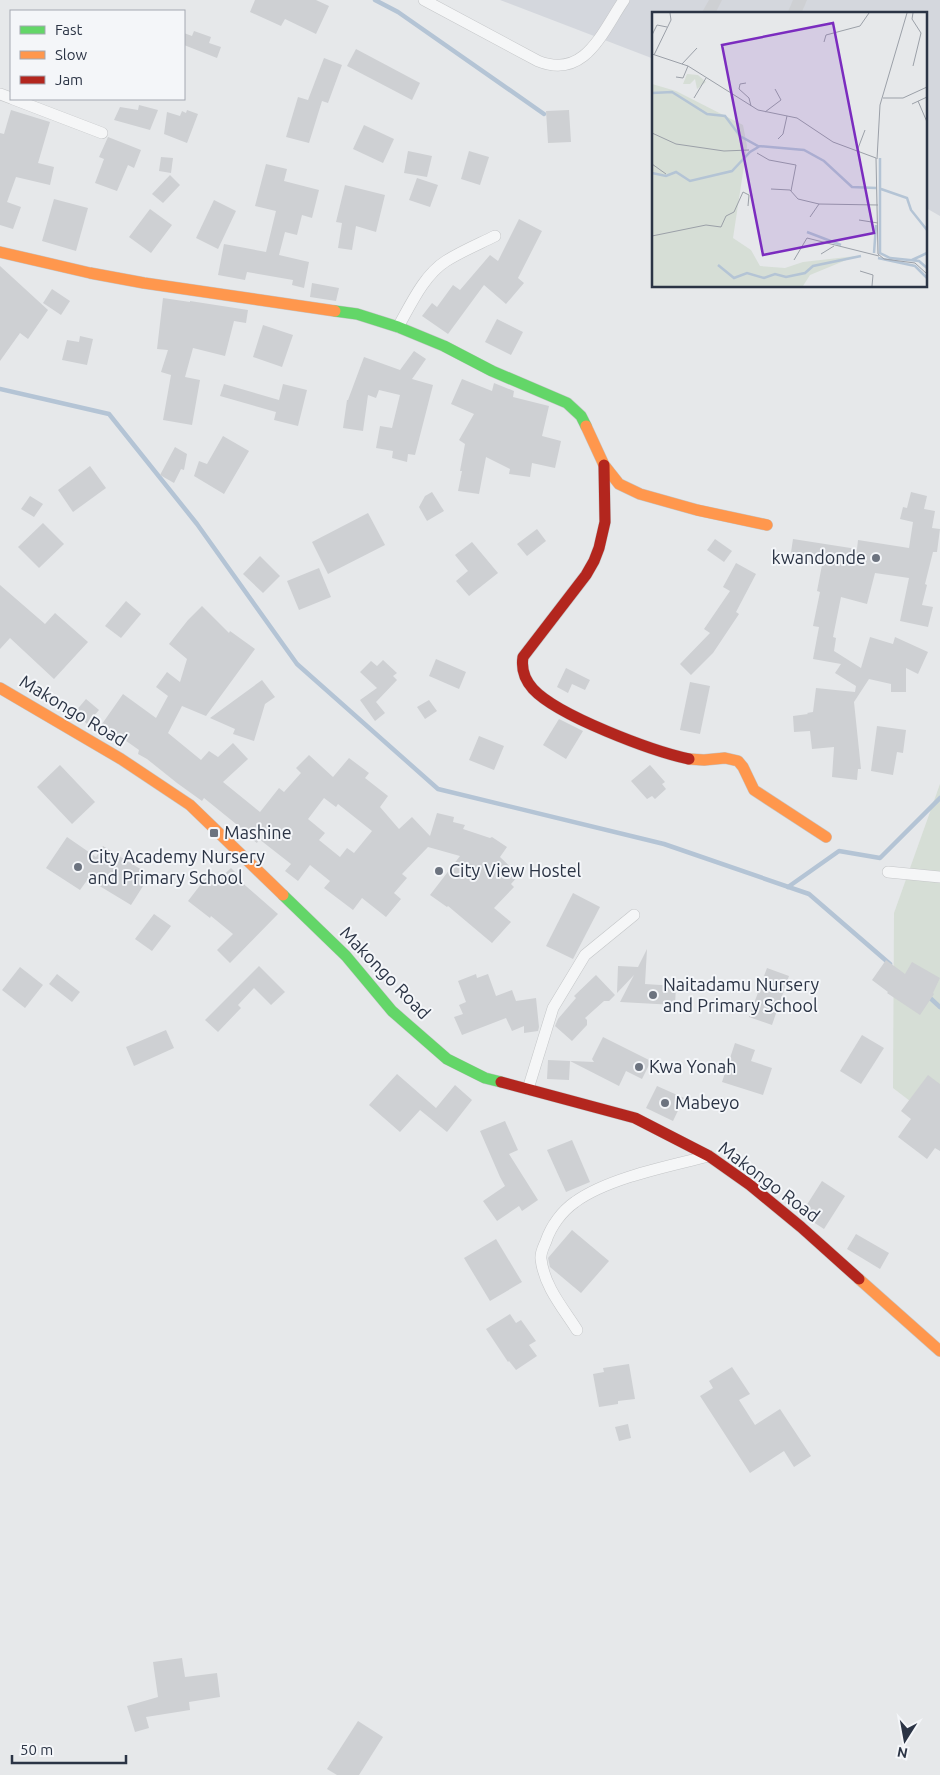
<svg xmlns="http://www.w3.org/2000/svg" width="940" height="1775" font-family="Ubuntu,sans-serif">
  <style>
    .built { fill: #d4d7dd }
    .green { fill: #d6ded6 }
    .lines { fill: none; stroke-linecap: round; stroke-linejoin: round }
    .stream { stroke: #b4c4d5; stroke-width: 4.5 }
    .building { fill: #ced0d3; fill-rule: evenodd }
    .street-casing { stroke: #c4c6c8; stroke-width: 12 }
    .fast-casing { stroke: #c4c6c8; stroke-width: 12 }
    .slow-casing { stroke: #c4c6c8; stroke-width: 12 }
    .jam-casing { stroke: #c4c6c8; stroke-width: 12 }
    .street { stroke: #f5f6f7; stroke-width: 11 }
    .fast { stroke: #63d668; stroke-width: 11 }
    .slow { stroke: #ff974d; stroke-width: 11 }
    .jam { stroke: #b3261e; stroke-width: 11 }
    .poi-dot { fill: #6c737f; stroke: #f4f6f9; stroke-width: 2 }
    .labels { text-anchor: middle; stroke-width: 4; stroke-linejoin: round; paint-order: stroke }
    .poi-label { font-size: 18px; fill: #2b3445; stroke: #f4f6f9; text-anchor: start }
    .street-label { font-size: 18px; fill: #2b3445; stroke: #f4f6f9 }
    .inset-river { fill: none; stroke: #b4c4d5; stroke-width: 2.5 }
    .inset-road { fill: none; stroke: #9ba0a8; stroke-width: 1 }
    .view { fill: #7b2cbf; fill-opacity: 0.15; stroke: #7b2cbf; stroke-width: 2.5 }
    .inset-edge { fill: none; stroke: #2b3445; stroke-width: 2.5 }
  </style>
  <rect width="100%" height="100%" fill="#e6e8ea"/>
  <path class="built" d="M500,0h440v216l-14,-8v-194h-272v45z"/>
  <path class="green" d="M940,784v340l-47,-36 1,-175z"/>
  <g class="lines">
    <g class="stream">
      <path d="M375,0l23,12 146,102"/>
      <path d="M0,389l109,25 88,110 100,140 141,125 226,55 145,50 81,70"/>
      <path d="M788,887l51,-36 41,7 60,-60"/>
      <path d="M928,996l12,11"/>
    </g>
  </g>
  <g class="building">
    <path d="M255,0h61l13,6 -13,28 -31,-15 -4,7 -31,-14z"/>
    <path d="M709,0h13l-7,14h-14z"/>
    <path d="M793,0h14l-6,14h-14z"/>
    <path d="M194,31l17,6 -2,6 12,4 -4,11 -33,-13v-12l8,3z"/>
    <path d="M356,49l64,34 -8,17 -65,-34z"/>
    <path d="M324,58l18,7 -14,38 -6,-2 -13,42 -23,-6 12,-40 10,3z"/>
    <path d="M139,105l19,5 -8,20 -36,-10 6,-13 18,3z"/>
    <path d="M11,110l39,12 -12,41 16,4 -4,18 -34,-8 -9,25 14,5 -8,22 -13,-4v-92l4,1z"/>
    <path d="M187,110l11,4 -11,29 -23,-9 3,-22 13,4 2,-5 4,2z"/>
    <path d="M569,110l2,32 -23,1 -2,-32z"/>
    <path d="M364,125l30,14 -11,24 -30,-14z"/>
    <path d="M108,137l33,13 -7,18 -6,-3 -11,26 -22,-8 9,-24 -5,-2z"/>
    <path d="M408,151l24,5 -5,21 -23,-4z"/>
    <path d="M469,151l20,6 -9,28 -19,-6z"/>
    <path d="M161,157l12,1 -2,15 -12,-2z"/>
    <path d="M266,164l21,5 -3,12 35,9 -7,28 -10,-3 -5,20 -12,-3 -6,23 30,7 -5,26 -12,-3 1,-5 -46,-8 -2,8 -27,-5 6,-31 42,8 10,-41 -21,-5z"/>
    <path d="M170,175l10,10 -17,18 -11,-9z"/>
    <path d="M417,178l21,7 -8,22 -21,-7z"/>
    <path d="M345,185l40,10 -9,37 -20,-6 -4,24 -14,-2 4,-25 -6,-1z"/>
    <path d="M54,199l34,9 -12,43 -34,-10z"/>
    <path d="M214,200l22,11 -18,38 -22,-11z"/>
    <path d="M150,209l22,16 -21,28 -22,-16z"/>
    <path d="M519,219l23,12 -24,47 6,5 -18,21 -22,-19 -36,49 -26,-18 10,-13 5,4 16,-22 7,5 30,-35 8,6z"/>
    <path d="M0,266l48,44 -20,29 -8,-6 -20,28z"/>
    <path d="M312,283l27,5 -3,13 -26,-4z"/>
    <path d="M52,289l18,12 -9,14 -18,-12z"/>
    <path d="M163,298l27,4v-1l58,9 -2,13 -12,-2 -9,35 -32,-8 -8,29 15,3 -8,45 -29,-5 8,-45 -10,-3 7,-22 -11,-1z"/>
    <path d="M497,319l26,13 -12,23 -26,-13z"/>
    <path d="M263,325l30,10 -11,32 -29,-10z"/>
    <path d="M80,336l13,3 -6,26 -25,-5 5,-20 12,2z"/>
    <path d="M414,351l12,8 -14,20 21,6 -18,70 -7,-1 -1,8 -15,-4 1,-7 -17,-3 4,-22 12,2 8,-33 -21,-5 -3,8 -8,-3 -5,36 -20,-3 4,-28h1l16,-43 36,13z"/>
    <path d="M462,379l30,12 2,-8 20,8 -1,6 36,9 -7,30 19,5 -6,27 -23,-5 -2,14 -21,-3 1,-5 -24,-12 -7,37 -21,-3 4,-20h-2l5,-27 -6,-4 15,-26 -23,-10z"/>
    <path d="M224,384l55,16 4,-16 24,6 -9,36 -24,-6 2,-8 -56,-16z"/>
    <path d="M223,436l26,15 -25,43 -30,-18 5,-15 8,3z"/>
    <path d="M175,447l12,7 -3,16 -3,-1 -7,14 -14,-8z"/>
    <path d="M90,466l16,22 -33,24 -15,-22z"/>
    <path d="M432,492l12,19 -17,10 -8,-14 6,-11z"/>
    <path d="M911,492l16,4 -3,13 11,2 -3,17 8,1 -3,23h-4l-8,32 2,1 -5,20 11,2 -5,20 -28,-6 9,-43 -34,-5 -8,31 -26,-7 -8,40 3,1 -2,13 27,17 9,-31 23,7 2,-7 33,15 -10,22 -12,-6v24h-15v-8l-22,-5 -15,23 7,67h-3l-1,11 -25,-3 2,-30 -22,2 -2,-18 -16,1 -1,-16 15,-2 -1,-1 6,-1 3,-24 39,4 1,-6 -21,-13 6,-9 -28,-5 6,-32 -6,-1 7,-34 -3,-1 5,-26 -32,-6 3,-20 64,10 1,-9 51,8 4,-26 -13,-3 3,-12 4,1z"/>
    <path d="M30,496l13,8 -9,13 -13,-8z"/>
    <path d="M368,513l17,32 -57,29 -16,-32z"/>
    <path d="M43,523l21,21 -25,24 -21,-21z"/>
    <path d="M537,529l9,12 -19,15 -10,-12z"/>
    <path d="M715,539l17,12 -8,11 -17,-12z"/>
    <path d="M472,542l26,31 -29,23 -13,-15 12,-10 -13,-16z"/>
    <path d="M260,556l20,20 -17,17 -20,-19z"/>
    <path d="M736,563l20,11 -20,38 3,2 -26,39 -22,22 -11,-11 30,-31 -6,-4 26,-38 -7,-4z"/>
    <path d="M319,568l12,29 -32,13 -12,-29z"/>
    <path d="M0,585l45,39 10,-11 33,29 -34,37 -44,-41 -10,11z"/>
    <path d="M126,601l15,13 -20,24 -16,-12z"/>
    <path d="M202,606l27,27 1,-2 25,18 -49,67 -24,-10 -14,27 33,27 8,-9 9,6 15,-14 15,16 -25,23 37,30 19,-24 5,4 17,-19 -5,-5 13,-13 24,22 16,-19 20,15 -4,5 23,18 -8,11 19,22 13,-12 18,19 7,-23 17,4 -1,5 12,3 -2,4 27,9 2,-1 15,10 -7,10 19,18 -8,9 3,3 -20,21 17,14 -19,21 -44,-37 -1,1 -17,-12 30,-39 -32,-9 -26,27 5,4 -13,15 7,6 -15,18 -24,-19 -9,12 -29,-22 6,-7 -20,-16 -12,16 -13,-10 6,-7 -32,-25 -2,4 -17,-13 1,-2 -37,-30 -2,3 -25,-18 -30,-24 -9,-5 1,-4 -37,-26 21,-30 33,24 12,-22 -12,-9 11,-15 13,10 7,-23 -18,-15 19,-24zM324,798l12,9 2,-3 34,27 -18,22 -7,-5 -7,9 -21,-17 6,-7 -17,-14z"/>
    <path d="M436,659l30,13 -7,17 -30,-13z"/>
    <path d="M383,660l14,13 -4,3 4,4 -21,22 9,11 -10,8 -15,-21 17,-12 -17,-16 11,-11 6,5z"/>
    <path d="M566,668l24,12 -5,10 -13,-6 -4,9 -11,-6z"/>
    <path d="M262,680l13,17 -10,7 -11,37 -21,-7 2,-5 -25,-11z"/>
    <path d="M690,682l20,4 -10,48 -20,-4z"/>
    <path d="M86,699l13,11 -12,14 -12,-12z"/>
    <path d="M429,700l8,11 -12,8 -8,-12z"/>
    <path d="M559,719l24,12 -17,28 -23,-14z"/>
    <path d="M877,726l29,4 -3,23 -6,-1 -4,23 -22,-4z"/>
    <path d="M479,736l25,10 -10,24 -25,-10z"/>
    <path d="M60,765l35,37 -23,22 -35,-37z"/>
    <path d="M650,765l15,17 -3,2 4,5 -11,10 -3,-3 -5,3 -16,-18z"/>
    <path d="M67,837l29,20 7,-11 47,29 -19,30 -43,-26 -8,11 -34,-22z"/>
    <path d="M231,868l10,10 -2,2 39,34 -48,49 -13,-13 16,-16 -22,-18 -1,2 -22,-17 20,-26 9,6z"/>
    <path d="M573,893l27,14 -27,52 -27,-13z"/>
    <path d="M154,914l17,12 -19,25 -17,-12z"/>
    <path d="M647,949l-2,35 31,2 -1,19 -55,-3 14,-27 -17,18 1,-27 20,1z"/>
    <path d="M886,960l19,14 7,-12 28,16 -7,15 1,1 -14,21 -33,-22 1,-1 -16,-12z"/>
    <path d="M259,966l26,26 -14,13 -17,-17 -16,17 3,3 -23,24 -13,-12z"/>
    <path d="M20,967l23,18 -18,23 -23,-18z"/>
    <path d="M767,968l22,8 -17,49 -23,-8z"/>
    <path d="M57,974l23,18 -8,10 -23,-18z"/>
    <path d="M476,974l1,4 11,-4 8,22 16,-6 4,11 20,-3 3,29 -1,4 -14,2v-7l-12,5 -6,-13 -44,17 -8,-18 9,-3 -4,-9 7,-3 -8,-21z"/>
    <path d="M596,975l19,20 -6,6h-5l-19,17 2,2v5l-15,16 -17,-15 3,-7 18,-21 -2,-2z"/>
    <path d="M166,1030l8,18 -40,18 -8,-19z"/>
    <path d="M862,1035l22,13 -23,36 -21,-13z"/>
    <path d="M603,1037l48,24 -9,18 -16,-8 -7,15 -49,-25 -1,19 -22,-1 1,-19 46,2 -2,-3z"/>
    <path d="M735,1043l20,7 -4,11 21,7 -9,27 -41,-13z"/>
    <path d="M397,1074l39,34 19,-23 17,15 -25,32 -27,-22 -20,22 -31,-27z"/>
    <path d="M928,1075l12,9v67l-5,-3 -8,11 -29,-22 13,-18 -10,-8z"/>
    <path d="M657,1086l27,12 -11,23 -27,-13z"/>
    <path d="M505,1121l13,29 -9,4 29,46 -16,11 -3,-5 -22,15 -14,-20 22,-15 -5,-9 -20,-46z"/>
    <path d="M572,1140l18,42 -24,10 -19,-42z"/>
    <path d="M822,1181l23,15 -21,33 -23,-15z"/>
    <path d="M572,1230l37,31 -28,32 -31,-26 -2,-9z"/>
    <path d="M856,1234l33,19 -9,16 -33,-20z"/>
    <path d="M496,1239l26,43 -32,19 -26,-43z"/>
    <path d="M510,1314l6,9 5,-3 15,21 -7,4 8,11 -21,14 -7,-9 -1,1 -22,-33z"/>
    <path d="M629,1364l6,35 -17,2v3l-19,3 -6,-33 11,-2 -1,-4z"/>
    <path d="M732,1367l18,27 -11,6 16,25 25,-16 31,47 -17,11 -10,-16 -34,22 -50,-77 13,-8 -4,-7z"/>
    <path d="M628,1424l3,14 -12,3 -4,-14z"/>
    <path d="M182,1658l3,19 32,-4 3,24 -31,5 1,8 -44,7 3,11 -14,4 -8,-26 31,-9 -5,-35z"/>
    <path d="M358,1721l25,16 -24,38h-22l-10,-6z"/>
  </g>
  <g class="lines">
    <g class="street-casing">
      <g id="street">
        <path d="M424,0l114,61c47,19 64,-29 86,-61"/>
        <path d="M0,94l11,4"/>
        <path d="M13,99l89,34"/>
        <path d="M398,327c13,-23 26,-52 48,-66 16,-10 33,-17 49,-25"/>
        <path d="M888,872l52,5"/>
        <path d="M528,1089l25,-81 32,-53 49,-40"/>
        <path d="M577,1330c-14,-22 -33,-44 -36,-71 -1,-6 3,-13 5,-18 5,-15 16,-30 29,-39 33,-24 94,-36 134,-46"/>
      </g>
    </g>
    <g class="fast-casing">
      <g id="fast">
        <path d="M335,311l22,3 41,13 46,19 48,25 75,32 14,13 5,10"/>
        <path d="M283,895l63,61 46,55 55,48 38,19 16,4"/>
      </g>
    </g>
    <g class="slow-casing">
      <g id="slow">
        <path d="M0,252l90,21 54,10 191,28"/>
        <path d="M586,426l18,39 15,19 21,10 57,16 70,15"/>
        <path d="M0,688l121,71 69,46 93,90"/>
        <path d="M689,759l15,1 21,-2 13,3 5,6 11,23 72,47"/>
        <path d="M859,1279l81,72"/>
      </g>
    </g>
    <g class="jam-casing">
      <g id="jam">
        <path d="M604,465l1,57 -6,26 -5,13 -8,14 -63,82c-2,12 2,23 10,32 25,27 119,62 156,70"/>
        <path d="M501,1082l134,36 74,38 41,29 51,42 58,52"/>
      </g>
    </g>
    <use href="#street" class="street"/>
    <use href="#fast" class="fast"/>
    <use href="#slow" class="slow"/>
    <use href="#jam" class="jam"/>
  </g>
  <g class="poi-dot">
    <circle cx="876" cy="558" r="5"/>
    <rect x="209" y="828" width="10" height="10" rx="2.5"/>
    <circle cx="78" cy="867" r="5"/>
    <circle cx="439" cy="871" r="5"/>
    <circle cx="653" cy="995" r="5"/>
    <circle cx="639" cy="1067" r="5"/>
    <circle cx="665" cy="1103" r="5"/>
  </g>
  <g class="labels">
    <g class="poi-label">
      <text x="866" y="564" text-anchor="end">kwandonde</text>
      <text x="224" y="839">Mashine</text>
      <text x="88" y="863">City Academy Nursery<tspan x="88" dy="21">and Primary School</tspan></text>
      <text x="449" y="877">City View Hostel</text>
      <text x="663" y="991">Naitadamu Nursery<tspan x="663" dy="21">and Primary School</tspan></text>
      <text x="649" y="1073">Kwa Yonah</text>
      <text x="675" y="1109">Mabeyo</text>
    </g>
    <g class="street-label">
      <text transform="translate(73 711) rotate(31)" y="6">Makongo Road</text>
      <text transform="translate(385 973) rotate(46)" y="6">Makongo Road</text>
      <text transform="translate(769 1182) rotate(37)" y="6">Makongo Road</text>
    </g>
  </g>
  <g transform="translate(652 12)">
    <rect width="275" height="275" fill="#e6e8ea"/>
    <path d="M35,62l11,1 8,7 -9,7 -2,-10 -5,5h-7zM0,72l24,7 67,34 4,21 -14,92 18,12 9,16 25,2 18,-6 53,-6 -46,19 -7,11h-151z" fill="#d6ded6"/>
    <path class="inset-river" d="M0,81l20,-1 35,22 18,2 15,20 18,10 46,4 20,11 28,26 24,1M228,146v95l10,5 29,3 8,7M0,161l14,3 10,-4 14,9 42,-10 18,-19 10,-6M229,177l26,9 4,12 16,20M155,220l34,13M222,241l2,-28M226,246l37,8 12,12M260,248l15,-7M66,253l16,13 13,-5 17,5 11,-4 11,3 19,-4 8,-7 48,-10"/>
    <path class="inset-road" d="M261,1l-1,6 9,14 -8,33M0,23l5,-10 10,2M172,30l2,-7 34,-9 9,-13M0,42l36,12 70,44 39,8 36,24 43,16 2,96 6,5 31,4 12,11M2,43l17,-35 -1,-7M30,52l15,-16M24,65l7,1 5,-12M94,71l-6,1 -1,5 10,9 2,8M42,86l12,-20M231,86h20l24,-11M266,89l9,21M260,92l15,-7M113,100l16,-12 -6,-11M0,121l24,11 48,7 25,-1M126,127l5,-5 4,-18M205,139l8,-21M105,141l12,7 27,5 -5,26M225,147l3,-54 27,-92M0,152l14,10M119,177l19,1 8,9 21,5 59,1M158,205l9,-13M207,208l19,3M0,224l54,-11 15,2 5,-11 8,-4 9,-20 6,3 -1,11M169,242l13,-8M142,248l13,-22 72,18M208,259l13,4 -1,11"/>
    <path class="view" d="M181,11l41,210 -111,22 -41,-210z"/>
    <rect width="275" height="275" class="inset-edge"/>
  </g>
  <rect x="10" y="10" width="175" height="90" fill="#f4f6f9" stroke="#a4a8b1"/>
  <rect x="20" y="26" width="25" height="8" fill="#63d668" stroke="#a4a8b1"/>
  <text x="55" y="35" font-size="15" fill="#2b3445">Fast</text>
  <rect x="20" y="51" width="25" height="8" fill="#ff974d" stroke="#a4a8b1"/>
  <text x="55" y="60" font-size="15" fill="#2b3445">Slow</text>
  <rect x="20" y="76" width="25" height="8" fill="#b3261e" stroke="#a4a8b1"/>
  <text x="55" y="85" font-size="15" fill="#2b3445">Jam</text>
  <g transform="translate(905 1740) rotate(191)" stroke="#f4f6f9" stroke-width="4" paint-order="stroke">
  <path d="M0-4L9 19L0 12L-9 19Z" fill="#2b3445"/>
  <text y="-8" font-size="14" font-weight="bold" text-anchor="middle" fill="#2b3445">N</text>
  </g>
  <path d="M12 1755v8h114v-8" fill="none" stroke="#2b3445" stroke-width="2.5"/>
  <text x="20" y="1755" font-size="15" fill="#2b3445" stroke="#f4f6f9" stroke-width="4" paint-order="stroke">50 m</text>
</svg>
